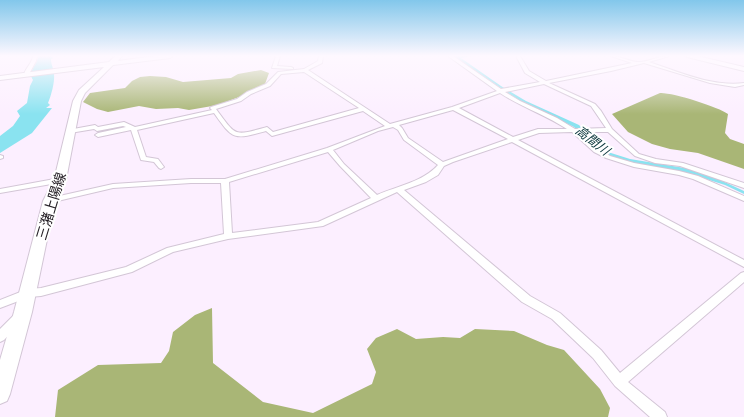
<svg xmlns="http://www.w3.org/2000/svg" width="744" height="417" font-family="'Titillium Web','Noto Sans JP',sans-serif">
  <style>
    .forest { fill: #a9b676 }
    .water { fill: #8ae3f0 }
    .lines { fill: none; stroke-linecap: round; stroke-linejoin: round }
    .stream { stroke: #8ae3f0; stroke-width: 1.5 }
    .street-casing { stroke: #d3c6d6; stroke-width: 2 }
    .primary-casing { stroke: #d3c6d6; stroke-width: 2 }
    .street { fill: #fff; fill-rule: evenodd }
    .primary { fill: #fff; fill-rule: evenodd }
    .labels { text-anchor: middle; stroke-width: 4; stroke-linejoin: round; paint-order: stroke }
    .far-water-label { font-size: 13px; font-style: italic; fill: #063338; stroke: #fff }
    .street-label { font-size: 14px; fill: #272228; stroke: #fff }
  </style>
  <rect width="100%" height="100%" fill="#fcefff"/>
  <g class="forest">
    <path d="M261,70l8,3 -4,11 -26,13 -21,8 -29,5 -11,-2 -22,1 -17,-3 -31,6 -11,-3 -14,-7 7,-9 35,-5 7,-7 8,-4 10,-1 16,1 17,5 48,-4 7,-4z"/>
    <path d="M660,93c11,-1 59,14 68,21l-3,19 5,6 14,5v25l-46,-16 -28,-4 -18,-5 -24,-12 -16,-18z"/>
    <path d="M212,308l1,55 50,39 50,11 59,-29 4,-12 -9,-23 9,-11 21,-9 19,10 27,-2 17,1 15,-9 39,2 33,14 17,5 36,39 10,19 -2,9h-553l3,-27 40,-25 63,-2 8,-12 4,-19 22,-17z"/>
  </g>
  <g class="water">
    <path d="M38,56h13l2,2 -2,1c0,6 3,10 3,15 1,8 -3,22 -6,29l2,2 -4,3h6l-20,25 -32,20v-17l13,-10 7,-10 -3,-5 10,-8 3,-17 3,-6c-6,-9 5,-15 5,-24z"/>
    <path d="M453,56h21l-13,2 40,28 25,15 53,24 21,21 11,7 19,6 61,10 25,9 28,13v3l-19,-9 -32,-10 -43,-8 -34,-8 -11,-5 -16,-11 -15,-16 -54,-26z"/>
  </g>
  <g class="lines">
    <path class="stream" d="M656,56h2"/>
    <g class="street-casing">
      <g id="street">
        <path d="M33,56h4l-1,5 -8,15h-4c0,-7 8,-12 9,-20z"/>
        <path d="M276,56h4l-3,10 14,1 2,1v1l-21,-1z"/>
        <path d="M319,56h4l-1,7 -14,7 82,54 62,-17 45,-16 -49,-35h5l48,33 39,-7 -15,-9 -9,-17h4l9,15 17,10 86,-18 -21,-7c9,0 17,5 26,6 9,1 21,-6 32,-6l-20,6c30,10 63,25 95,21v2l-9,2 -25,-4 -66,-20 -33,8 -62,12 46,21 6,7 11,18 27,25 17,5 27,4 61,20v5l-64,-22 -25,-3 -20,-7 -27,-24h-29l20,17 11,7 24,7 45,8 19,5 46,20v5l-51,-22 -14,-4 -45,-8 -28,-9 -12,-6 -22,-20 -33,1 -21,7 226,120v7l-232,-125 -59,20 -9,4 -6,9 -12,7 -22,8 126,106 30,17 41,37 19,23 121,-100 3,-1v10l-116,100 37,30 2,5h-17l-35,-31 -22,-28 -41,-39 -30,-17 -125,-110 -74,34 -95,13 -55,13 -41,20 -91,24 -12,1 -29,11v-8l28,-11 13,-1 85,-21 41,-19 57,-14 -3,-51h-30l-78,5 -64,15h-3l-1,-2 1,-2 67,-15 78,-5h34l102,-31 58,-22 -22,-15 -91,25 -6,-5c-32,9 -33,9 -52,-18l-77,17 9,27 12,2 6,8 -3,2 -2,-1 -5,-6 -13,-2 -10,-30 -33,7 -3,-2 3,-2 28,-6 -3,-1 -26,5 -3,-2 -24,4 -2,-1v-2l27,-5 3,2 26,-5 11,5 77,-17 -2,-2 1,-1 26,-8 10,-7 19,-8 12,-12 26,-3 14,-8zM304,72l55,36 -86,24 -6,-5c-34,9 -30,10 -51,-18l25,-8 10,-7 19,-8 11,-12zM544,84l47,22 15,22 -31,1 -18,-11 -37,-17 -15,-9zM500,93c21,14 46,22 67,36h-29l-25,8 -54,-29zM453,110l55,29 -65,23 -35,-24 -6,-10 -3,-3zM393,127l5,3 6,10 34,25c-15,17 -41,21 -61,30l-33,-31 -11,-14 45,-19zM328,152l12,14 31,32 -53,24 -86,11 -3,-51z"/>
        <path d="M0,155l3,1v2l-3,1z"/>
        <path d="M60,178h3l1,2 -1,2 -63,11v-4z"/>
        <path d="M17,315l4,1 1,3 -1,3 -17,18 -4,2v-13l13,-13z"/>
      </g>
    </g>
    <g class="primary-casing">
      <g id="primary">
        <path d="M115,56h7l-4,5 37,-5h18l-3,2 -57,7 -28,28 -4,8 -15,79 -11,21 -23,111 -22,82 -3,7 -7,3v-44l14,-48 29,-111 11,-21 19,-79 6,-11 25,-23 -104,13v-4l109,-14z"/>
        <path d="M686,56h11l47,11v4l-57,-14z"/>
      </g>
    </g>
    <use href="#street" class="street"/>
    <use href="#primary" class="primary"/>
  </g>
  <linearGradient id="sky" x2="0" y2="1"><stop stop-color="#82c7eb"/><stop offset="0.49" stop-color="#fef8ff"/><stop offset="1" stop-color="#fef8ff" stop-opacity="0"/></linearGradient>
  <rect width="744" height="114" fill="url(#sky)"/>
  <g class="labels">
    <g class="far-water-label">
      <text transform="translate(593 140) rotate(38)" y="5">高間川</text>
    </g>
    <g class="street-label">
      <text transform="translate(51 206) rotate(-73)" y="5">三潴上陽線</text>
    </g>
  </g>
</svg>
